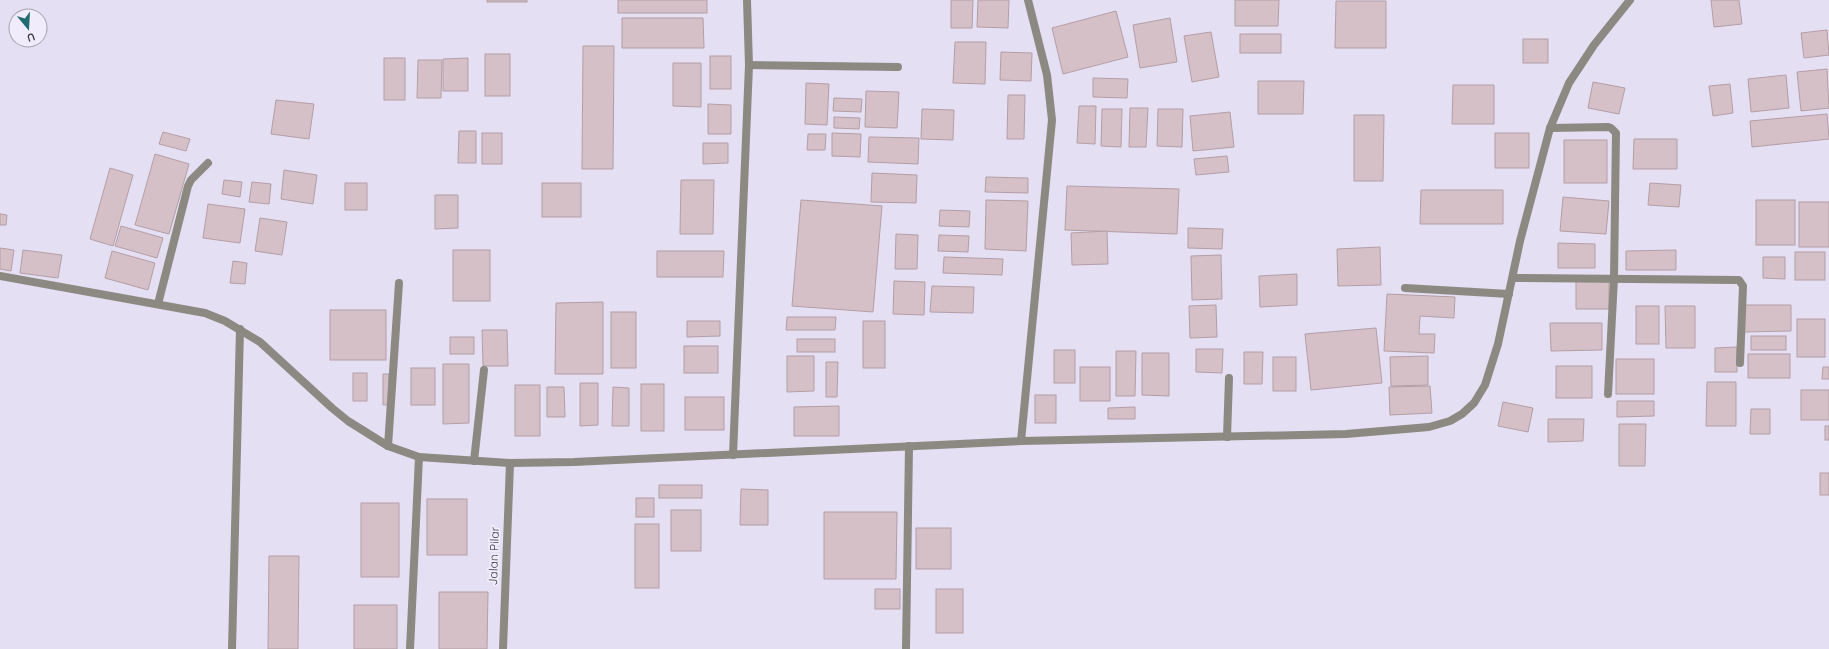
<svg xmlns="http://www.w3.org/2000/svg" width="1829" height="649" font-family="Quicksand,sans-serif">
  <style>
    .building { fill: #d6c0c8; stroke: #b49ea6 }
    .lines { fill: none; stroke-linecap: round; stroke-linejoin: round }
    .service { stroke: #8b8981; stroke-width: 8 }
    .minor { stroke: #8b8981; stroke-width: 8 }
    .labels { text-anchor: middle; stroke-width: 4; stroke-linejoin: round; paint-order: stroke }
    .street-label { font-size: 12px; fill: #37353c; stroke: #f1ecfc }
  </style>
  <rect width="100%" height="100%" fill="#e4dff2"/>
  <g class="building">
    <rect x="487" y="0" width="40" height="2"/>
    <rect x="618" y="0" width="89" height="13"/>
    <path d="M951,0h22l-1,28h-21z"/>
    <path d="M978,0h31l-1,28 -31,-1z"/>
    <path d="M1235,0h44l-1,26h-43z"/>
    <path d="M1711,0h28l3,24 -28,3z"/>
    <path d="M1336,1h50v47h-51z"/>
    <path d="M1116,11l12,46 -65,17 -11,-46z"/>
    <path d="M622,18h81l1,30h-82z"/>
    <path d="M1170,18l7,44 -37,6 -7,-43z"/>
    <path d="M1827,30l2,25 -25,3 -3,-25z"/>
    <path d="M1211,32l8,45 -27,5 -8,-46z"/>
    <rect x="1240" y="34" width="41" height="19"/>
    <rect x="1523" y="39" width="25" height="24"/>
    <path d="M955,42h31l-1,42 -32,-1z"/>
    <path d="M583,46h31l-1,123h-31z"/>
    <path d="M1001,52l31,1 -1,28 -31,-1z"/>
    <rect x="485" y="54" width="25" height="42"/>
    <rect x="710" y="56" width="21" height="33"/>
    <rect x="384" y="58" width="21" height="42"/>
    <path d="M468,58v33h-25v-32z"/>
    <path d="M418,60h24l-1,38h-24z"/>
    <path d="M673,63h28v44l-28,-1z"/>
    <path d="M1827,69l2,39 -28,3 -4,-39z"/>
    <path d="M1786,75l3,33 -38,4 -3,-33z"/>
    <path d="M1093,78l35,1 -1,19 -34,-1z"/>
    <path d="M1258,81h46l-1,33h-45z"/>
    <path d="M1593,82l32,6 -6,26 -31,-6z"/>
    <path d="M806,83l23,1 -2,41 -22,-1z"/>
    <path d="M1730,84l3,29 -20,3 -4,-30z"/>
    <path d="M1453,85h41v39h-42z"/>
    <path d="M866,91l33,1 -2,36 -32,-1z"/>
    <path d="M1008,95h17l-1,44h-17z"/>
    <path d="M834,98l28,1 -1,13 -28,-1z"/>
    <path d="M276,100l38,4 -5,35 -38,-5z"/>
    <path d="M708,104l23,1v29h-23z"/>
    <path d="M1079,106h17l-1,38 -18,-1z"/>
    <path d="M1130,108h18l-2,39h-17z"/>
    <path d="M922,109l32,1 -1,30 -32,-1z"/>
    <path d="M1102,109h20l-1,38 -20,-1z"/>
    <path d="M1158,109h25l-1,38 -25,-1z"/>
    <path d="M1230,112l4,35 -41,4 -3,-35z"/>
    <path d="M1827,114l2,25 -77,8 -2,-26z"/>
    <path d="M1354,115h30l-1,66h-29z"/>
    <path d="M834,117l26,1 -1,11 -25,-1z"/>
    <path d="M459,131h17v32h-18z"/>
    <path d="M163,132l27,7 -4,12 -27,-7z"/>
    <rect x="482" y="133" width="20" height="31"/>
    <path d="M832,133l29,1 -1,23 -28,-1z"/>
    <rect x="1495" y="133" width="34" height="35"/>
    <path d="M808,134h18l-1,16h-18z"/>
    <path d="M869,137l50,1 -1,26 -50,-2z"/>
    <path d="M1634,139h43v30h-44z"/>
    <rect x="1564" y="140" width="43" height="43"/>
    <path d="M703,143h25v20l-25,1z"/>
    <path d="M155,154l34,10 -20,70 -34,-9z"/>
    <path d="M1227,156l2,16 -33,3 -2,-16z"/>
    <path d="M110,168l23,7 -20,71 -23,-7z"/>
    <path d="M284,170l33,5 -4,29 -32,-5z"/>
    <path d="M872,173l45,2 -1,28 -45,-1z"/>
    <path d="M986,177l42,1v15l-43,-1z"/>
    <path d="M224,180l18,2 -2,15 -18,-3z"/>
    <path d="M681,180h33l-1,54h-33z"/>
    <path d="M252,182l19,2 -2,20 -20,-2z"/>
    <rect x="345" y="183" width="22" height="27"/>
    <rect x="542" y="183" width="39" height="34"/>
    <path d="M1650,183l31,2 -2,22 -31,-2z"/>
    <path d="M1067,186l112,3 -2,45 -112,-4z"/>
    <path d="M1421,190h82v34h-83z"/>
    <path d="M435,195h23v33l-23,1z"/>
    <path d="M1563,197l46,4 -3,33 -46,-3z"/>
    <path d="M801,200l81,6 -9,106 -81,-6z"/>
    <path d="M986,200l42,1 -2,50 -41,-2z"/>
    <rect x="1756" y="200" width="39" height="45"/>
    <rect x="1799" y="202" width="30" height="45"/>
    <path d="M208,204l37,5 -5,34 -37,-5z"/>
    <path d="M940,210l30,1 -1,16 -30,-1z"/>
    <path d="M0,214l7,1 -1,10h-6z"/>
    <path d="M260,218l27,4 -5,33 -27,-4z"/>
    <path d="M121,226l42,12 -6,20 -42,-12z"/>
    <path d="M1188,228l35,1 -1,20 -34,-1z"/>
    <path d="M1107,231l1,33 -36,1 -1,-32z"/>
    <path d="M896,234l22,1 -1,34h-22z"/>
    <path d="M939,235l30,1 -1,16 -30,-1z"/>
    <path d="M1558,243l37,1v24h-37z"/>
    <path d="M1380,247l1,38 -43,1 -1,-37z"/>
    <path d="M0,248l14,2 -3,21 -11,-2z"/>
    <path d="M23,250l39,5 -4,23 -38,-5z"/>
    <rect x="453" y="250" width="37" height="51"/>
    <path d="M1676,250v20h-50v-19z"/>
    <path d="M112,251l43,12 -7,27 -43,-12z"/>
    <path d="M657,251h67l-1,26h-66z"/>
    <rect x="1795" y="252" width="30" height="28"/>
    <path d="M1221,255l1,44 -30,1 -1,-44z"/>
    <path d="M944,257l59,2 -1,16 -59,-2z"/>
    <path d="M1763,257h22v22l-22,-1z"/>
    <path d="M233,261l14,2 -2,21 -15,-1z"/>
    <path d="M1297,274v31l-37,2 -1,-31z"/>
    <path d="M1576,280l33,1v28h-33z"/>
    <path d="M894,281l31,1 -1,33 -31,-1z"/>
    <path d="M932,286l42,1 -1,26 -43,-1z"/>
    <path d="M1387,294l68,3 -1,21 -34,-2 -1,18h16l-1,19 -50,-2z"/>
    <path d="M603,302v72h-48l1,-71z"/>
    <path d="M1216,305l1,32 -27,1 -1,-32z"/>
    <path d="M1744,305h47v26l-47,1z"/>
    <rect x="1636" y="306" width="23" height="38"/>
    <path d="M1665,306h30v42h-29z"/>
    <rect x="330" y="310" width="56" height="50"/>
    <rect x="611" y="312" width="25" height="56"/>
    <path d="M787,317h49l-1,13h-49z"/>
    <rect x="1797" y="319" width="28" height="38"/>
    <path d="M687,321h33v15l-33,1z"/>
    <rect x="863" y="321" width="22" height="47"/>
    <path d="M1550,323h52v27l-51,1z"/>
    <path d="M1376,328l6,55 -71,7 -6,-56z"/>
    <path d="M482,330h25l1,36h-25z"/>
    <rect x="1751" y="336" width="35" height="14"/>
    <rect x="450" y="337" width="24" height="17"/>
    <rect x="797" y="339" width="38" height="13"/>
    <rect x="684" y="346" width="34" height="27"/>
    <path d="M1737,347v25h-22v-24z"/>
    <path d="M1196,349h27l-1,24 -26,-1z"/>
    <rect x="1054" y="350" width="21" height="33"/>
    <path d="M1116,351h20l-1,45h-19z"/>
    <path d="M1244,352h19l-1,32h-18z"/>
    <path d="M1142,353h27v43l-27,-1z"/>
    <rect x="1748" y="354" width="42" height="24"/>
    <path d="M787,356h27v35l-27,1z"/>
    <path d="M1428,356v29l-37,1 -1,-29z"/>
    <rect x="1273" y="357" width="23" height="34"/>
    <rect x="1616" y="359" width="38" height="35"/>
    <path d="M826,362h12l-1,35h-11z"/>
    <path d="M443,364h26v59l-26,1z"/>
    <rect x="1556" y="366" width="36" height="32"/>
    <rect x="1080" y="367" width="30" height="34"/>
    <path d="M1823,367h6v12h-7z"/>
    <rect x="411" y="368" width="24" height="37"/>
    <rect x="353" y="373" width="14" height="28"/>
    <path d="M383,374h6l-1,31h-5z"/>
    <path d="M1707,382h29v44h-30z"/>
    <path d="M580,383h18v42l-18,1z"/>
    <rect x="641" y="384" width="23" height="47"/>
    <rect x="515" y="385" width="25" height="51"/>
    <path d="M1430,386l2,27 -42,2 -1,-28z"/>
    <path d="M547,387h17l1,30h-18z"/>
    <path d="M613,387l16,1v38h-17z"/>
    <rect x="1801" y="390" width="28" height="30"/>
    <rect x="1035" y="395" width="21" height="28"/>
    <rect x="685" y="397" width="39" height="33"/>
    <path d="M1617,401h37v15l-37,1z"/>
    <path d="M1503,402l30,6 -5,24 -30,-6z"/>
    <path d="M839,406v30h-45v-29z"/>
    <path d="M1135,407v12h-27v-11z"/>
    <path d="M1751,409h19v25h-20z"/>
    <path d="M1548,419h36l-1,22 -35,1z"/>
    <path d="M1619,424h27l-1,42h-26z"/>
    <rect x="1825" y="426" width="4" height="14"/>
    <rect x="1820" y="473" width="9" height="22"/>
    <rect x="659" y="485" width="43" height="13"/>
    <path d="M741,489l27,1v35h-28z"/>
    <rect x="636" y="498" width="18" height="19"/>
    <rect x="427" y="499" width="40" height="56"/>
    <rect x="361" y="503" width="38" height="74"/>
    <rect x="671" y="510" width="30" height="41"/>
    <path d="M824,512h73l-1,67h-72z"/>
    <rect x="635" y="524" width="24" height="64"/>
    <rect x="916" y="528" width="35" height="41"/>
    <path d="M269,556h30l-1,93h-30z"/>
    <rect x="875" y="589" width="25" height="20"/>
    <rect x="936" y="589" width="27" height="44"/>
    <path d="M439,592h49l-1,57h-48z"/>
    <rect x="354" y="605" width="43" height="44"/>
  </g>
  <g class="lines">
    <g class="service">
      <path d="M749,65l149,2"/>
      <path d="M1227,437l2,-59"/>
      <path d="M733,455l16,-390 -2,-65"/>
    </g>
    <g class="minor">
      <path d="M1550,128l58,-1 3,1 5,5 -2,145 -6,116"/>
      <path d="M0,276l205,37 20,8 35,21 72,66 16,13 40,25 31,11 91,6 64,-1 447,-21 325,-7 83,-7 21,-6 12,-7 12,-11 11,-18 13,-41 22,-103 30,-113 19,-45 25,-38 36,-45"/>
      <path d="M1513,278l226,2 4,6 -3,77"/>
      <path d="M1405,288l104,6"/>
      <path d="M158,304l30,-118 3,-6 17,-17"/>
      <path d="M1021,441l31,-321 -5,-45 -19,-75"/>
      <path d="M388,446l11,-163"/>
      <path d="M474,461l10,-91"/>
      <path d="M232,649l8,-320"/>
      <path d="M410,649l9,-192"/>
      <path d="M503,649l7,-186"/>
      <path d="M906,649l3,-203"/>
    </g>
  </g>
  <g class="labels">
    <g class="street-label">
      <text transform="translate(494 556) rotate(-88)" y="4">Jalan Pilar</text>
    </g>
  </g>
  <g transform="translate(28 28) rotate(162)"><circle r="19" fill="#f1ecfc" stroke="#a7a3af"/>
  <path d="M0-3L7 15L0 10L-7 15Z" fill="#1f6b71"/>
  <text y="-6" font-size="11" font-weight="bold" text-anchor="middle" fill="#37353c">U</text>
  </g>
</svg>
